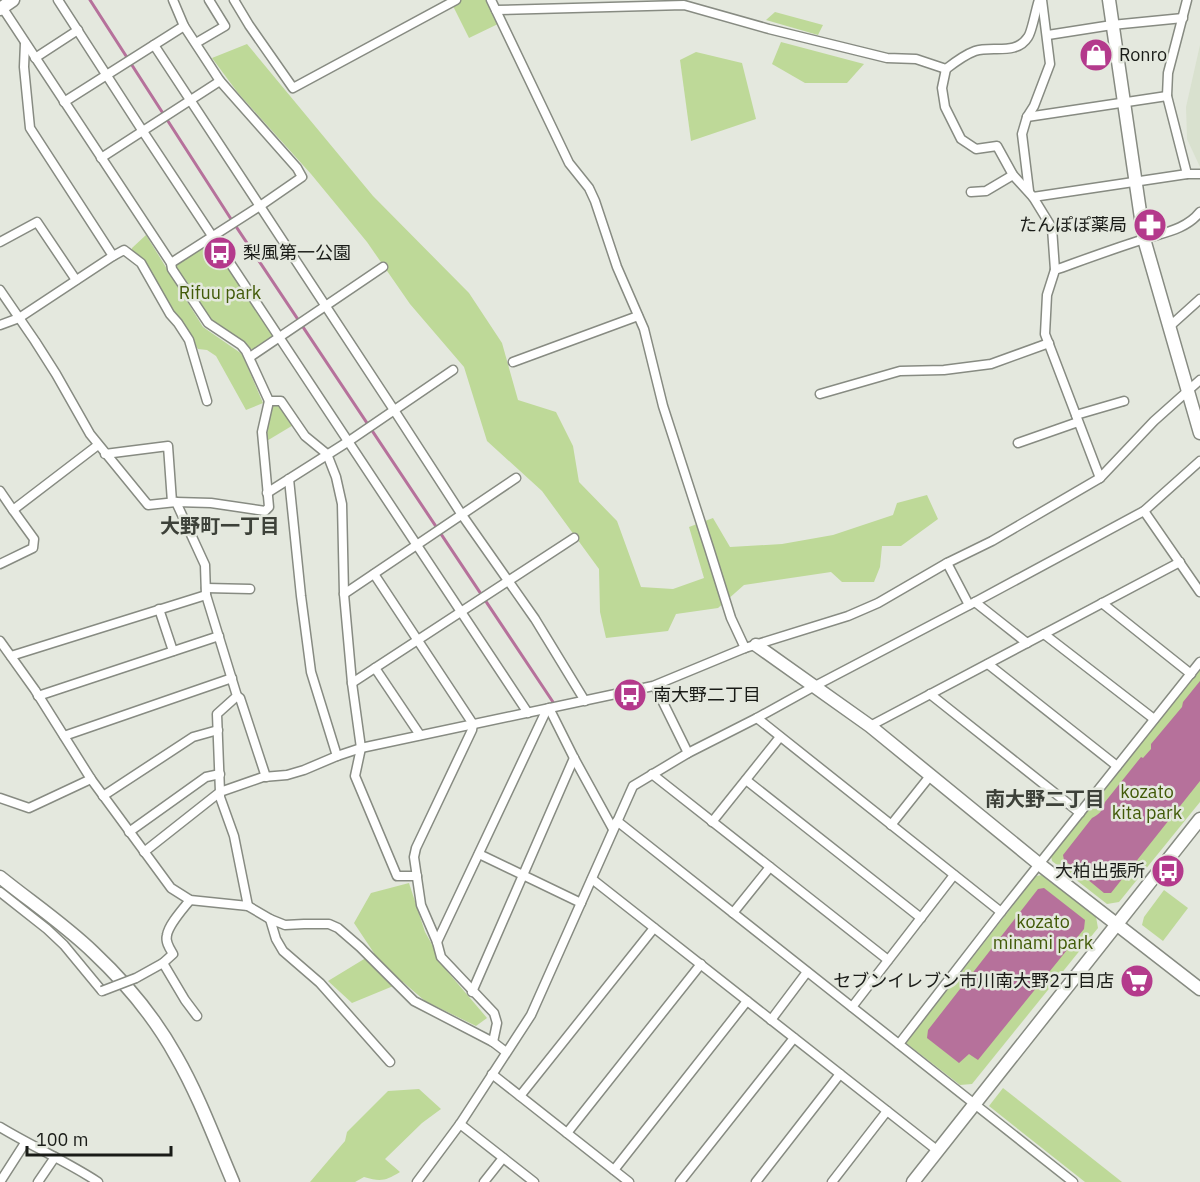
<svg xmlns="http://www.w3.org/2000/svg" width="1200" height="1182" font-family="'IBM Plex Sans','Noto Sans JP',sans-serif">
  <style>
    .built { fill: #d9e1cf }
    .green { fill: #bed998 }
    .water { fill: #b6719b }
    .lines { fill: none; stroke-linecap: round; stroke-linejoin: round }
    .stream { stroke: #b6719b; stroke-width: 3 }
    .street-casing { stroke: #878b82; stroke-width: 11 }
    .secondary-casing { stroke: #878b82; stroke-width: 15 }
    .street { stroke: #fff; stroke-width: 8 }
    .secondary { stroke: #fff; stroke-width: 12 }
    .street-bridge-casing { stroke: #878b82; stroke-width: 11; stroke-linecap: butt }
    .street-bridge { stroke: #fff; stroke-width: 8 }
    .labels { text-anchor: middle; stroke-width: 5; stroke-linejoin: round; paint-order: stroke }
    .poi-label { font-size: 18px; fill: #191b17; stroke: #e4e8de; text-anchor: start }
    .park-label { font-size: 18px; fill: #415a08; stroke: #e4e8de }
    .neighbourhood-label { font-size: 20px; font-weight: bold; fill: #3d4139; stroke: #e4e8de }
  </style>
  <rect width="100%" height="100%" fill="#e4e8de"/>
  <path class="built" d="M1200,45v122l-13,-28 -1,-32z"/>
  <g class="green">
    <path d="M459,0h30l11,23 -31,15 -17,-34z"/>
    <path d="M775,12l48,13 -5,10 -52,-15z"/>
    <path d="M781,42l83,22 -17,19h-42l-33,-19z"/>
    <path d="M247,44l126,152 96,97 33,50 16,57 38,12 17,34 6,36 38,39 24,66 32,2 31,-11 -15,-51 24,-9 17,29 52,-3 51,-9 60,-20 4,-12 30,-8 11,24 -37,27h-19l-2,21 -6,15h-32l-11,-10 -87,13 -26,23 -42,6 -8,17 -62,7 -6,-26 -1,-43 -57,-78 -55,-50 -23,-74 -54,-63 -43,-62 -56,-68 -73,-81 -26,-35z"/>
    <path d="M696,52l46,11 14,56 -65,22 -11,-81z"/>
    <path d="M146,235l57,92 39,27 21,49 -17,7 -30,-54 -9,-6 -9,-1 -22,-35 -44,-62v-4z"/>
    <path d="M210,243l2,1 61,90 -1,4 -17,12 -4,-1 -6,-7 -19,-11 -15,-12 -34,-51v-4z"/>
    <path d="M271,403h9l15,21 -30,18 -1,-9z"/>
    <path d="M1200,669v133l-81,100 -12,2 -55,-43 -1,-5z"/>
    <path d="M1042,875l54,42 2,11 -126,156 -12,1 -54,-42 130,-167z"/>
    <path d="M409,883l16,49 22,39 40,47 -11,8 -51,-25 -22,-19 -51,21 -24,-22 46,-28 -20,-30 17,-30z"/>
    <path d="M1164,890l24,18 -25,33 -21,-16 2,-8z"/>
    <path d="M1003,1088l119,94h-37l-96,-76z"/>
    <path d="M419,1089l22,20 -19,14 -37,36 15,13c-15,9 -19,10 -36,5l-9,5h-45l35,-41 2,-9 41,-41z"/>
  </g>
  <g class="water">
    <path d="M1200,681v100l-89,112h-7l-40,-33 -1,-5 29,-37c8,-4 10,-7 13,-16l36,-45 2,1 8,-9v-5l31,-37 1,-5z"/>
    <path d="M1044,888l41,32 -1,9 -106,131 -9,-6 -10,9 -32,-25 1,-8 110,-141z"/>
  </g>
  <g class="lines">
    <path class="stream" d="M90,0l141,219 322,483"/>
    <g class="street-casing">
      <g id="street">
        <path d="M58,0l84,130 386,583"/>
        <path d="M234,0l15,25 44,63 163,-88"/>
        <path d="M491,0l78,163 20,25 6,13 22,66 27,62 19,77 46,142 22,70 14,30"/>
        <path d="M1187,0l-19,73 -1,23 20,78"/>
        <path d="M2,7l169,256 1,6 36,54 33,22 5,6 23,50h12l24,35 22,18 9,23 6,27 2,90 8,89 9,65 -6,28 42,100h20"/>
        <path d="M496,10l188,-5 85,24 118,29 29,1 30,10c9,-7 18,-14 29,-18 17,-6 41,5 53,-14 4,-5 8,-29 11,-37"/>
        <path d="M1048,35l64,-10 71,-7"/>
        <path d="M196,43l29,-17 -16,-26"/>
        <path d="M154,45l30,-19"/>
        <path d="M35,58l43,-28"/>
        <path d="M946,69l-4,19 3,19 16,32 15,10 21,-3 16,29 20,22 19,31 3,42"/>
        <path d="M64,102l90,-57 240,365 68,105 73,104 50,82"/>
        <path d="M1027,117l140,-21"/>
        <path d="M101,158l119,-77"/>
        <path d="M1029,191l-7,-57 5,-17 7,-11 16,-42 -8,-64"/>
        <path d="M971,192l15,-1 27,-16"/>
        <path d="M1033,197l154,-23h13"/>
        <path d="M1200,212c-15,19 -40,21 -62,29 -28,9 -55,19 -83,29l-8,25 -2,39 55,144 54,-57 46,-41"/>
        <path d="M0,242l37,-20 39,58"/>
        <path d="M113,256l11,-6 17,13 29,51 8,9 11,17 18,61"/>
        <path d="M171,263l89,-57 42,-29 -5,-9 -77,-87 -36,-55 -11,-26"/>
        <path d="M0,290l35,51 21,33 34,60 58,71 28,-3 35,1 54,8 4,-4 -7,-75 7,-31"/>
        <path d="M0,325l19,-7 94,-62 -83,-128 -6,-61 1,-24"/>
        <path d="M1169,327l31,-28"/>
        <path d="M250,357l133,-90"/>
        <path d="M513,362l125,-46"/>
        <path d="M820,394l80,-23 44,-1 47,-6 58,-21"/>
        <path d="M1076,415l48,-14"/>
        <path d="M1018,443l60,-21"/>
        <path d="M105,454l63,-8 4,56"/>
        <path d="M289,479l12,117 10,76 26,84"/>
        <path d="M0,491l13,19 85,-65"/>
        <path d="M267,493l82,-52 104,-71"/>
        <path d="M1144,511l56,81"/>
        <path d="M947,563l22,42"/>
        <path d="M0,564l33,-16 1,-9 -21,-29"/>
        <path d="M374,574l99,150 -1,6 -56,118 -2,9 7,48 16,37 4,15 53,56 3,10 -4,19"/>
        <path d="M206,588l44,1"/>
        <path d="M344,594l172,-116"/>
        <path d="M975,602l52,41"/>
        <path d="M1102,603l89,71"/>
        <path d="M159,609l14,42"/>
        <path d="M1044,634l110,85"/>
        <path d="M0,641l35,49 56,89 80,109 19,12 58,6 22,13 15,6 19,-1h25l9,4 22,19 54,54 79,41 13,10"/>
        <path d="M11,656l195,-61"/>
        <path d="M988,664l129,102"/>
        <path d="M375,668l45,67"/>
        <path d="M352,683l222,-145"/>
        <path d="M655,686l33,67"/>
        <path d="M930,694l150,119"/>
        <path d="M38,696l181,-60"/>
        <path d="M237,696l3,2 26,79"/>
        <path d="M549,708l25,50 39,71"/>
        <path d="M757,718l244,194"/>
        <path d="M870,726l310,-164"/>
        <path d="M64,736l168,-58"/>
        <path d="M652,774l236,186"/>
        <path d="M746,780l175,138"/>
        <path d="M103,796l90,-59 25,-7"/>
        <path d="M0,798l29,10 62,-29"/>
        <path d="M617,821l456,361"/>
        <path d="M712,822l68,-85"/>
        <path d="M891,825l39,-49"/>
        <path d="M129,832l77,-55 14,-3"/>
        <path d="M144,852l76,-60 -3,-78 20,-18 -31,-101 -1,-30 -29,-63"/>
        <path d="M479,854l102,49"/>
        <path d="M592,879l346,272"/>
        <path d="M0,892l47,37 17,16 38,46"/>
        <path d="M248,906l-14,-70 -14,-39v-5l43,-15 24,-2 17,-5 33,-14 24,-8 292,-62 92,-38 103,-32 30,-13 69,-40 45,-22 108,-63"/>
        <path d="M733,913l37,-46"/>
        <path d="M270,919l6,20 7,12 37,32 70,79"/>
        <path d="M437,942l110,-233"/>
        <path d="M163,963l22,37 12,16"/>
        <path d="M136,978l27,-15 10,-9c-3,-5 -8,-12 -6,-19 2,-11 16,-26 23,-35"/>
        <path d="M472,992l102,-234"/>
        <path d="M852,1007l102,-132"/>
        <path d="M771,1020l36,-48"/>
        <path d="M899,1044l102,-132 199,-250"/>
        <path d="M492,1074l137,108"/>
        <path d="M520,1096l134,-168"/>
        <path d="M460,1124l74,58"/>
        <path d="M0,1127c33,20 66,34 98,55"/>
        <path d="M567,1133l134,-169"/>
        <path d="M614,1170l133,-169"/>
        <path d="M0,1182l25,-39"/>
        <path d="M38,1182l17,-25"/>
        <path d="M417,1182l43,-58 71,-109 102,-229 55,-33 69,-35 56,-31 162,-85 169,-91 56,-50"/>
        <path d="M484,1182l19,-24"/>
        <path d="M680,1182l114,-144"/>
        <path d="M756,1182l84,-108"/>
        <path d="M832,1182l55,-71"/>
      </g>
    </g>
    <g class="secondary-casing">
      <g id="secondary">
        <path d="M1109,0l35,239 56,194"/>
        <path d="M0,9l13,-9"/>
        <path d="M756,645l114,81 169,138 161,125"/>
        <path d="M0,877c31,25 65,48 93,75 32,30 62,66 83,104 23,40 39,84 57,126"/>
        <path d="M913,1182l287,-363"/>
      </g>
    </g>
    <use href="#street" class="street"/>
    <use href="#secondary" class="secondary"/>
    <g class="street-bridge-casing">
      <path id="street-bridge" d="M102,991l34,-13"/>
    </g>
    <use href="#street-bridge" class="street-bridge"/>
  </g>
  <defs>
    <g id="shop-disc" transform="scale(1.725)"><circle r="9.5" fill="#b43a8c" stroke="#e4e8de"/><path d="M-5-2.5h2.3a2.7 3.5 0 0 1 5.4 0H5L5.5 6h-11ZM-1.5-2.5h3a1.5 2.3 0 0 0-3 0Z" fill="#fff"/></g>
    <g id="pharmacy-disc" transform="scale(1.725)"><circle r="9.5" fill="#b43a8c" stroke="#e4e8de"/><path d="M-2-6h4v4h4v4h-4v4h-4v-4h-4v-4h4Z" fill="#fff"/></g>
    <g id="bus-disc" transform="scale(1.725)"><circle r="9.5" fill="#b43a8c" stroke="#e4e8de"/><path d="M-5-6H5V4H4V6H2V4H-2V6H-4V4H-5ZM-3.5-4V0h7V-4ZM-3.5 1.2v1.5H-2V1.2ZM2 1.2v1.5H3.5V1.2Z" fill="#fff"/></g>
    <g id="supermarket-disc" transform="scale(1.725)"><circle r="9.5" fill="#b43a8c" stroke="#e4e8de"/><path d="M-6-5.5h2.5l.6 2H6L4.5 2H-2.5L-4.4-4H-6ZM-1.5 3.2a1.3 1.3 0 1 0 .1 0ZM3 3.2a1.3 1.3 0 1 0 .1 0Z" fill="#fff"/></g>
  </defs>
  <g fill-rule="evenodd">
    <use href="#shop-disc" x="1096" y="55"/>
    <use href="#pharmacy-disc" x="1150" y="225"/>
    <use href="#bus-disc" x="220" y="253"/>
    <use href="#bus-disc" x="630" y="695"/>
    <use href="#bus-disc" x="1168" y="871"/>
    <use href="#supermarket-disc" x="1137" y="981"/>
  </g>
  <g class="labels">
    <g class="poi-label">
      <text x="1119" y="61">Ronro</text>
      <text x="1127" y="231" text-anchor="end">たんぽぽ薬局</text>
      <text x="243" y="259">梨風第一公園</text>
      <text x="653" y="701">南大野二丁目</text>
      <text x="1145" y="877" text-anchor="end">大柏出張所</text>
      <text x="1114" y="987" text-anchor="end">セブンイレブン市川南大野2丁目店</text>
    </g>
    <g class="park-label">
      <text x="220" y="299">Rifuu park</text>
      <text x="1147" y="798">kozato<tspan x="1147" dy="21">kita park</tspan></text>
      <text x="1043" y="928">kozato<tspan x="1043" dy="21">minami park</tspan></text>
    </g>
    <g class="neighbourhood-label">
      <text x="220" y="533">大野町一丁目</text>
      <text x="1045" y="806">南大野二丁目</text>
    </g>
  </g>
  <path d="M27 1146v9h144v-9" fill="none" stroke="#191b17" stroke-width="3"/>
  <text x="36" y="1146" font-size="18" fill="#191b17" stroke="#e4e8de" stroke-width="4.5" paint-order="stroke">100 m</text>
</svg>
